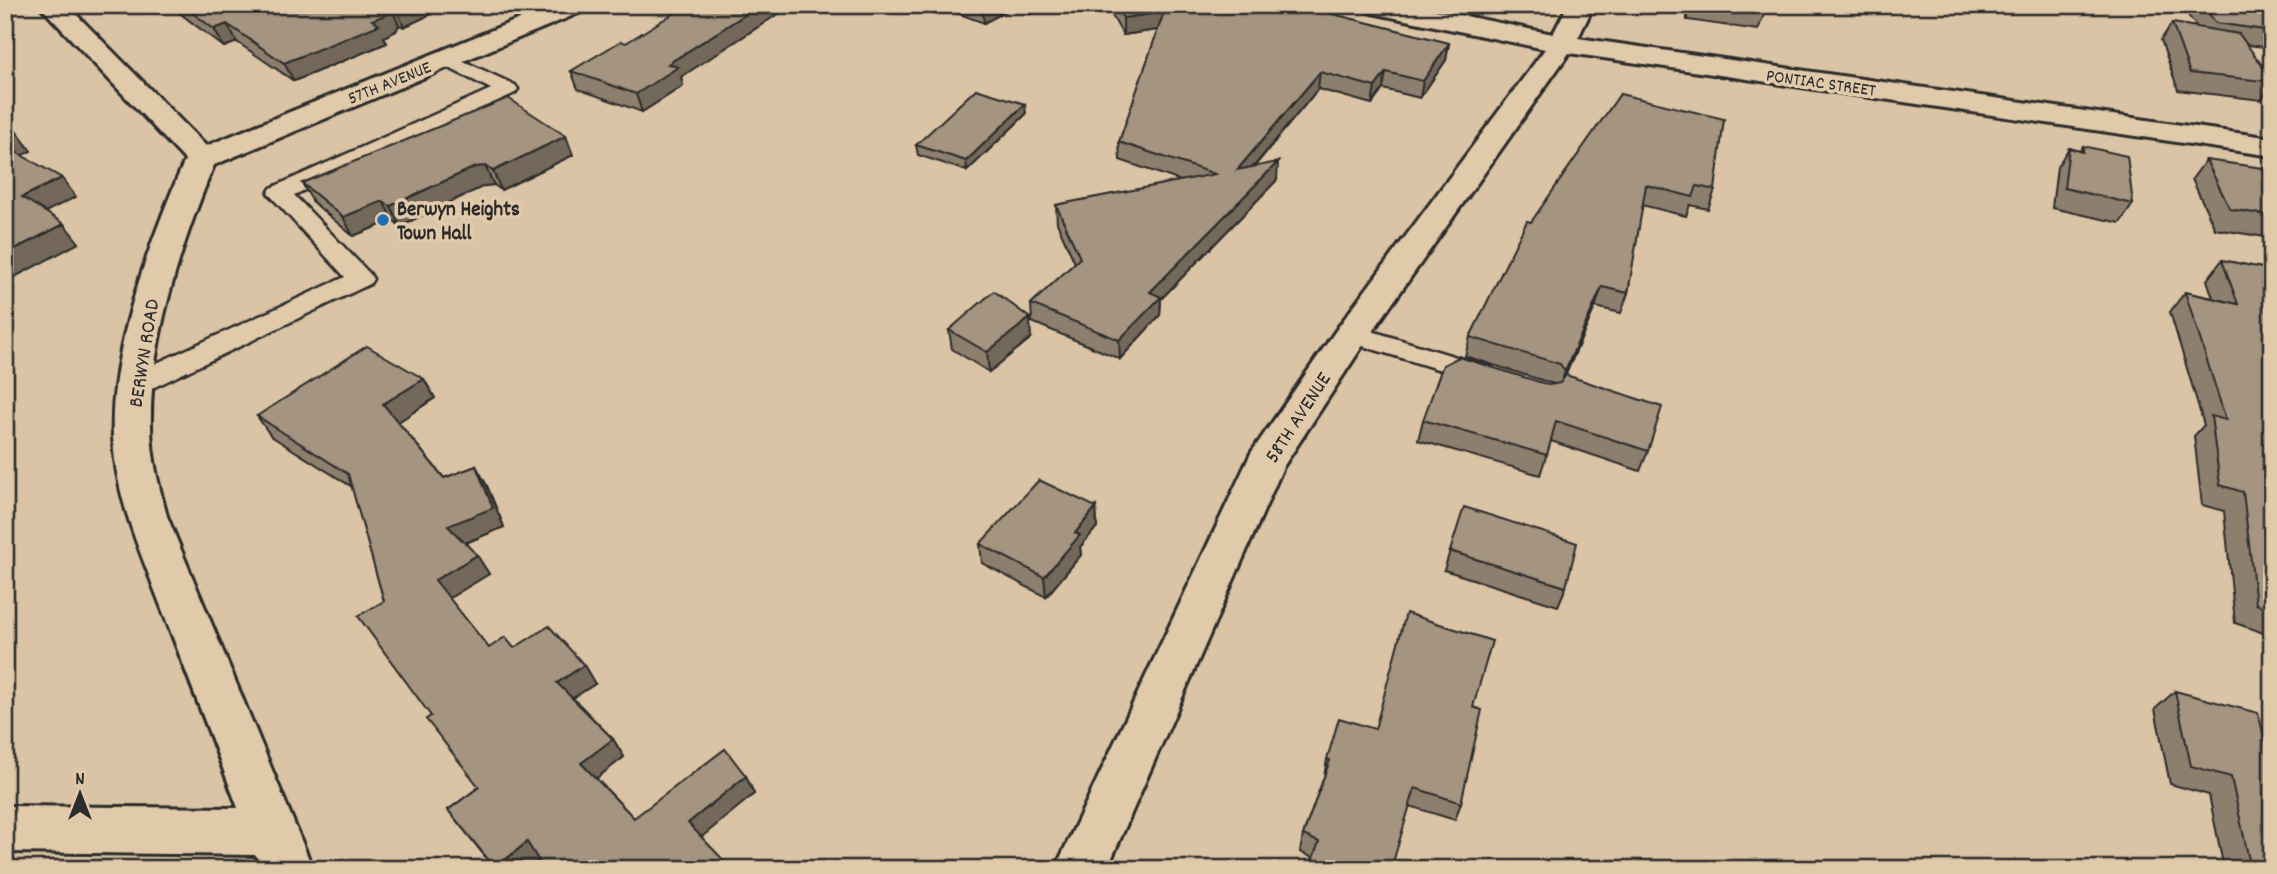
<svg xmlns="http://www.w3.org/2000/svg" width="2277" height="874" font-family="Dekko,sans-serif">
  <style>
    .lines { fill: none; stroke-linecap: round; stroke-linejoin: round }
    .lane-casing { stroke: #2b2b2b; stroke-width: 5 }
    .street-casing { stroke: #2b2b2b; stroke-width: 6 }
    .lane { fill: #e1caaa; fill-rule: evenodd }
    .street { fill: #e1caaa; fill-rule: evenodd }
    .wall { fill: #8d7f6e; stroke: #2b2b2b; stroke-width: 2 }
    .shaded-wall { fill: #73685a; stroke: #2b2b2b; stroke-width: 2 }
    .building { fill: #a49480; stroke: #2b2b2b; stroke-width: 2 }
    .poi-dot { fill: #1f6fb2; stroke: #e1caaa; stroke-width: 2.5 }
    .labels { text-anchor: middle; stroke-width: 7; stroke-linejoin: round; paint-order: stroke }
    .far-street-label { font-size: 18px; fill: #2b2b2b; stroke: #e1caaa }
    .poi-label { font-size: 21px; font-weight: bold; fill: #2b2b2b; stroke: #e1caaa; text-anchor: start }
    .street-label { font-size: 21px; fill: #2b2b2b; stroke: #e1caaa }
  </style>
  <rect width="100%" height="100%" fill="#dac4a5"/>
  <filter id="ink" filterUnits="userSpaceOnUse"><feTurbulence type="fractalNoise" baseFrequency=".0143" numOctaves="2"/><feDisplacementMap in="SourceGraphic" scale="14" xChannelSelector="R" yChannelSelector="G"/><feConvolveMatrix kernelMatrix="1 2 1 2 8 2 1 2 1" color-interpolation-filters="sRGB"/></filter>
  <g filter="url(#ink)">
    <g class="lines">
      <g class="lane-casing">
        <g id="lane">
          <path d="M446,53l69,32 3,4 -3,4 -221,102 76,79 3,5 -3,5 -226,108 -10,2 -10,-2 -3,-7 3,-7 221,-101 -77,-84 3,-5 220,-99 -52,-26 -3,-4 3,-4z"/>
          <path d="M1352,325l140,43 4,6 -4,6 -9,3 -140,-43 -4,-6 4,-6z"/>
        </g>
      </g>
      <g class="street-casing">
        <g id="street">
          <path d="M39,5h28l139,141 348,-141h36l-4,5 -372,155c-32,77 -65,177 -63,261 0,31 8,61 16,90l146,353h-52l-5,-14 -251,-3v-46l233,2c-25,-66 -50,-132 -76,-199 -21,-56 -47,-112 -49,-173 -4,-85 38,-198 72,-276z"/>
          <path d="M1359,5h52l142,29 15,-29h26l-16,33 694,100v18l-703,-103 -204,289 -82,125 -176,402h-52l196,-416 88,-127 206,-277 -173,-36 -9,-3z"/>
        </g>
      </g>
      <use href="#lane" class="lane"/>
      <use href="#street" class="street"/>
    </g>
    <g class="wall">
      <path d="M169,5h282l-47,22 -5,-2 -3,6 -12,6 3,6 -93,38 -57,-39 -13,5z"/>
      <path d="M935,5h108l-13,9 -18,-6 -28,15z"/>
      <path d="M1106,5h191l152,38 -3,17 -26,38 -37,-9 -11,15 -54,-15 -64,78 23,13 -116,119 -1,16 -40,44 -88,-37 -1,-18 44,-41 -18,-40 -1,-18 125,-24 -61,-21 -1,-18 39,-112 -35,5z"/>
      <path d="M1687,5h77l1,7 -7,18 -71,-10z"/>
      <path d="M2180,5h81l11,19v13l-8,10 -18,-2 26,34v7l-11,14 -83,-10 -17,-50 11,-17 25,4z"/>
      <path d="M571,71l110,6 2,9 -41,26 -64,-23z"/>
      <path d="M1620,94l95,96 -7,19 -18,-4 -4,11 -44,-11 -14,88 -7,20 -26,-6 -30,69 83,75 -8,20 -89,-30 -11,34 -122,-35 5,-20 131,-36 -89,-28 5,-19z"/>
      <path d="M1026,114l-59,57 -49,-16 -2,-10z"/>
      <path d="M2083,146l50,58 -13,19 -68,-15 5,-41 12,-19 11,3z"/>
      <path d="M573,155l-72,35 -7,-5 -10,1 -84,40 -7,-6 -40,16 -40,-34 -11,-19z"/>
      <path d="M2206,160l66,26v52l-57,-9 -23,-50z"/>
      <path d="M2222,260l50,10v118h-2l2,8v240l-37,-13 -11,-112 -22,-6 -8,-69 10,-11 -34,-113 15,-20 28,6 -6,-18z"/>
      <path d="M949,330l82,8 -42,34 -37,-23z"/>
      <path d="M435,398l-37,24 46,56 32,-12 11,20 17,41 -38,16 23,31 -40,24 40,50h25l81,36 -22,14 40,41 11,18 -28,21 38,40 112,-42 8,18 -215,66 -11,9h-33l-47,-59 31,-23 -48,-71 -47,-115 -32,-114 -81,-51 -14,-20z"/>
      <path d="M1096,507l1,20 -17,20 1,8 -35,42 -64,-34 -2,-19z"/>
      <path d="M1450,551l116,36 -8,19 -114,-36z"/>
      <path d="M2175,691l97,75v103h-48l-15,-74 -39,-11 -15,-75z"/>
      <path d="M1473,707l-12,96 -6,17 -45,-14 -97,52 -13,-6 3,-17 21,-58 3,-18 48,-30z"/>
    </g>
    <g class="shaded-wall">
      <path d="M406,5h45l-47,22 -8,-18z"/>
      <path d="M760,5h32l-111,72 2,9 -41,26 -6,-18 32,-30z"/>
      <path d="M985,5h26l1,3 -28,15 -2,-16z"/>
      <path d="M1029,5h14l-13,9z"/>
      <path d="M391,7l8,18 -3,6 -12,6 3,6 -93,38 -10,-18 88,-43z"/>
      <path d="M1164,12v17l-41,6v-17z"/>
      <path d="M227,24l10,18 -13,5 -10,-18z"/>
      <path d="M1449,43l-3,17 -26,38 3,-17z"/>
      <path d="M1320,72l-2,17 -82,99 1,-18z"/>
      <path d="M1386,72l-3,17 -11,15 3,-17z"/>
      <path d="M1025,104l1,10 -59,57 -1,-10z"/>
      <path d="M5,120l7,9 -7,3z"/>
      <path d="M17,132l14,19 -20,10 -6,-9v-14z"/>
      <path d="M566,136l7,19 -72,35 -8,-19z"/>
      <path d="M1278,162l-1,18 -116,119 -1,16 -40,44 -1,-19 31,-48z"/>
      <path d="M485,166l9,19 -10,1 -84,40 -10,-20 85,-39z"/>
      <path d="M62,178l14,19 -39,19 -15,-19z"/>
      <path d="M383,201l10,19 -40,16 -10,-19z"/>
      <path d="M64,224l15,19 -74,39v-28z"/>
      <path d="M1602,287l-7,20 -36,83 6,-19z"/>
      <path d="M1030,318l1,20 -42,34 -2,-20z"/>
      <path d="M424,379l11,19 -40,26 -12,-20z"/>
      <path d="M476,466l11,20 17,41 -44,18 -12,-19z"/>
      <path d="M1096,507l1,20 -17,20 1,8 -35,42 -2,-20 31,-44z"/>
      <path d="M477,555l12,19 -41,25 -13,-19z"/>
      <path d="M584,665l11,19 -27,17 -11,-18z"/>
      <path d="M613,739l11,18 -31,24 -12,-18z"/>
      <path d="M746,776l8,18 -56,46 -10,-17z"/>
      <path d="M527,842l13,17 -12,10h-33z"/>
    </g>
    <g class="building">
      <path d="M182,5h224l-10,4 -5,-2 -3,7 -16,6 7,5 -95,38 -57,-39 -13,5z"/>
      <path d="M687,5h73l-92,59 10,3 -42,27 -65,-23 50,-30 5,2z"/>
      <path d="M1115,5h182l152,38 -26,38 -37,-9 -11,15 -55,-15 -83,98 41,-8 -128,130 11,5 -42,43 -88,-36 49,-46 -24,-53 159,-31 -96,-32 45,-130 -41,6z"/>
      <path d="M1713,5h51l1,7z"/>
      <path d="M2202,5h59l11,19v7l-56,-8z"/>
      <path d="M2172,23l67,11 33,45v3l-82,-9z"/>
      <path d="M976,89l49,15 -59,57 -50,-16z"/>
      <path d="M1620,94l104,25 -9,71 -18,-4 -4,11 -47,-12 -18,108 -26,-6 -37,84 -5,-7 -90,-27 57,-116 4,1z"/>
      <path d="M508,98l58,38 -73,35 -8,-5 -10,1 -85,39 -7,-5 -40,16 -41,-34z"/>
      <path d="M5,126l12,6 -12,6z"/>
      <path d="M5,146l57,32 -40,19 42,27 -59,30z"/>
      <path d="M2083,146l44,10 6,48 -69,-16 5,-40 14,4z"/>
      <path d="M2206,160l57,8 9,18v30l-42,-7z"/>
      <path d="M2222,260l50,10v95l-6,-1 6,32v214l-16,-6 -13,-112 -23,-7 -9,-69 15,4 -41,-128 53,12z"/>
      <path d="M994,291l36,27 -43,34 -38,-22z"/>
      <path d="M367,346l57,33 -41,25 61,74 32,-12 17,42 -45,18 29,29 -42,25 54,68 16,-11 9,11 35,-22 35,39 -27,18 56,56 -32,24 53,55 91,-69 21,27 -58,47 44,46h-188l-17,-27 -32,26 -47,-58 31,-23 -53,-68 5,-3 -73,-100 26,-15 -36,-127 -91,-58z"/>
      <path d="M1459,357l90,28 11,-2 6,-8 96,32 -14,44 -92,-30 -9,34 -124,-35 20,-55z"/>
      <path d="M1039,480l57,27 -21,26 5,2 -36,42 -64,-33z"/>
      <path d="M1464,507l113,36 -11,44 -116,-36z"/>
      <path d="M1406,613l86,28 -19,66 9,3 -21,93 -46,-15 -24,81h-82l10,-27 -16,-7 27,-75 -3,-1 12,-41 36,11z"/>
      <path d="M2175,691l83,22 14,53v103h-21l-20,-92 -40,-11z"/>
    </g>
  </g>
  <circle class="poi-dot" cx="383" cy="220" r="7"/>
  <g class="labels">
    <g class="far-street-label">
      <text transform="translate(389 82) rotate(-22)" y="6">57TH AVENUE</text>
      <text transform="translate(1821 82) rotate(8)" y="6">PONTIAC STREET</text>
    </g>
    <g class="poi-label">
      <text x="397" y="215">Berwyn Heights<tspan x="397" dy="24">Town Hall</tspan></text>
    </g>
    <g class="street-label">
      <text transform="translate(143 353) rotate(-81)" y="7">BERWYN ROAD</text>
      <text transform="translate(1297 417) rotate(-57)" y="7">58TH AVENUE</text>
    </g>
  </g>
  <rect width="2277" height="874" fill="none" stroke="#e1caaa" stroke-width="28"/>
  <rect x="14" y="14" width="2249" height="846" fill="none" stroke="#2b2b2b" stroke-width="2.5" filter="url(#ink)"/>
  <g transform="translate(80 794)" stroke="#e1caaa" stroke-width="5" paint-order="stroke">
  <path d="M0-5L12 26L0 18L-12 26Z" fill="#2b2b2b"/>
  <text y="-10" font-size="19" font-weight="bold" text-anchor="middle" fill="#2b2b2b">N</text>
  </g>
</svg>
